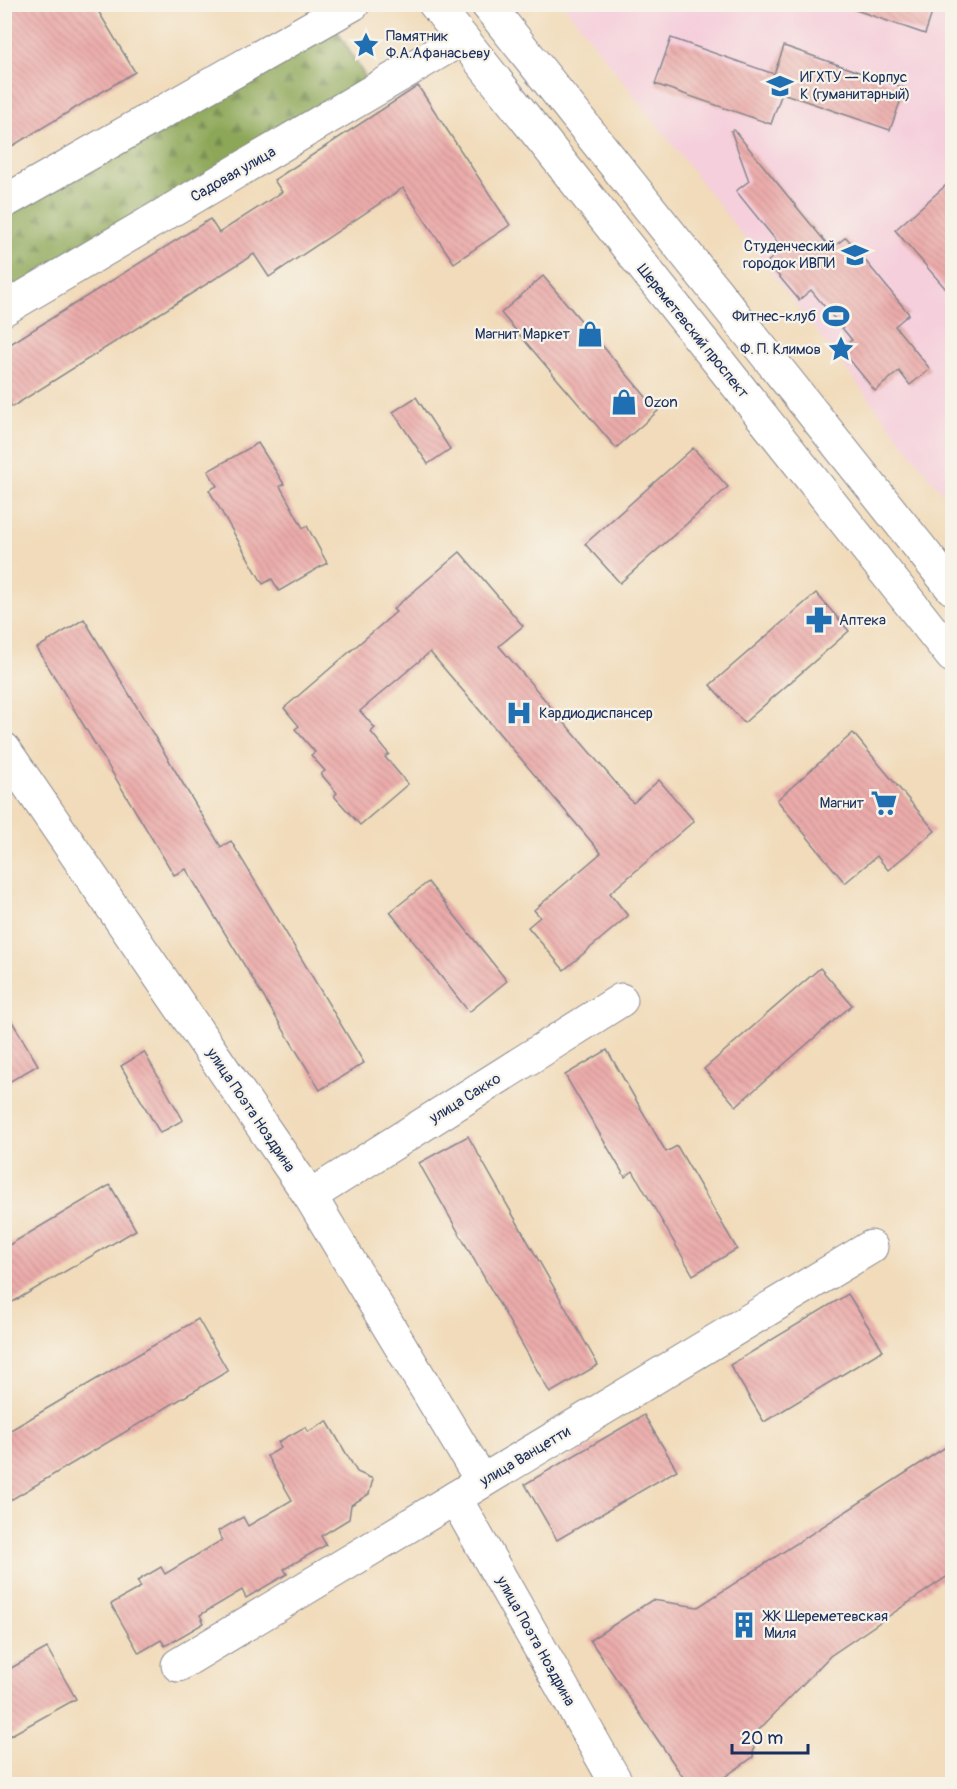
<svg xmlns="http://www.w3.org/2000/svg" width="957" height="1789" font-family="Pangolin,sans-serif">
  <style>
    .built { fill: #f5cfdc }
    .forest { fill: url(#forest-firs); stroke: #546b5c; stroke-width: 1.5 }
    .building { fill: url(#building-back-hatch) }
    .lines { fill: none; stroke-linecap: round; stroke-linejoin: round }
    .minor-casing { stroke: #86858c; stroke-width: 35 }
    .major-casing { stroke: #86858c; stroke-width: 35 }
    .minor { stroke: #fff; stroke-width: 33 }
    .major { stroke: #fff; stroke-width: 33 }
    .labels { text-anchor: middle; stroke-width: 4.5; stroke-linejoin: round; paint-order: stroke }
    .poi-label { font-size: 15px; fill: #1b2f5e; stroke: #f7f3e8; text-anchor: start }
    .street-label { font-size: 15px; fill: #1b2f5e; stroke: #f7f3e8 }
  </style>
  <defs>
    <pattern id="forest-firs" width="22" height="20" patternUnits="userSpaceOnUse" patternTransform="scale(1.5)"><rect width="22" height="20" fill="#8da759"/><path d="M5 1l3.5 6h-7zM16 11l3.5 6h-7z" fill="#72884d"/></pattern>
    <pattern id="building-back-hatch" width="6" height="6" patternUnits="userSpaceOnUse" patternTransform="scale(1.5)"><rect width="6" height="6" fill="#ebacaa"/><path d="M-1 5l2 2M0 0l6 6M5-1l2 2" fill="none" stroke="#c99495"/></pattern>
  </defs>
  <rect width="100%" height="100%" fill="#f7f3e8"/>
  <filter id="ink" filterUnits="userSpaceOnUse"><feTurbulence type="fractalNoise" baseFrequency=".0167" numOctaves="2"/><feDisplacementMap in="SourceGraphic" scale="12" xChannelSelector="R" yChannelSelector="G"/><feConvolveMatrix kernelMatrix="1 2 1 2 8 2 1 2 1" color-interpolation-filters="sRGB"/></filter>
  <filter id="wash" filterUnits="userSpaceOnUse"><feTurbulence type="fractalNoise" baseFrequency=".008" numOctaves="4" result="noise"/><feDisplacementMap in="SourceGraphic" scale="24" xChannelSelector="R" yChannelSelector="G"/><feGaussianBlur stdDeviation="1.35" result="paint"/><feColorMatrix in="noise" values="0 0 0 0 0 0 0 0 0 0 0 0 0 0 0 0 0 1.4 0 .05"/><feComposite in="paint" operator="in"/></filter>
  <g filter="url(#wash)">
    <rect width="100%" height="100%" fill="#f1dbba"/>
    <path class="built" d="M564,5h388v501z"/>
    <path class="forest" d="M335,27l34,56 -364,212 -1,-82z"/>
    <g id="blocks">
      <g class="building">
        <path d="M4,4h90l41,68 -131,79z"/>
        <path d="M851,4h84l-10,30 -75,-26z"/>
        <path d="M671,38l103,36 10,-28 121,42 -15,42 -108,-37 -11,31 -116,-40z"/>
        <path d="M418,86l92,139 -56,38 -51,-75 -134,89 -15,-23 -242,153 -8,-12v-47l206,-129 9,14 63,-41 -8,-12z"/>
        <path d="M734,130l97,119 15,-12 63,77 -14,12 35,43 -20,16 -11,-14 -24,20 -34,-42 11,-9 -41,-50 -12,10 -32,-38 16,-13 -47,-58 13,-10 -18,-50z"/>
        <path d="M952,180v116l-57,-66z"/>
        <path d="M543,276l115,135 -42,37 -115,-135z"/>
        <path d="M416,397l34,52 -22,15 -35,-52z"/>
        <path d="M258,443l26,41 -4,2 23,42 4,-2 20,37 -48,28 -7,-12 -9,5 -54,-94 8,-4 -9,-15z"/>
        <path d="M693,448l35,39 -108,96 -35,-39z"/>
        <path d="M460,552l63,74 -24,20 134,157 26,-23 35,41 -84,72 18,23 -64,54 -36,-43 12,-10 -6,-7 67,-57 -171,-201 -70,59 15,17 -4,4 18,22 -4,3 23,27 -48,41 -26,-29 3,-3 -16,-19 4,-3 -14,-16 4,-3 -20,-23 4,-3 -15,-18 112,-96 -3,-3z"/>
        <path d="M816,593l33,38 -105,92 -34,-38z"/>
        <path d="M84,619l137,228 10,-6 133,222 -44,27 -134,-221 -12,6 -137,-227z"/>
        <path d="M853,733l82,98 -47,39 -11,-14 -32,27 -68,-83z"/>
        <path d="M428,882l79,99 -38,31 -79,-100z"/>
        <path d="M820,968l32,37 -116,101 -32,-37z"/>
        <path d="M4,1008l34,57 -34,20z"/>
        <path d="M607,1050l59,102 11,-6 60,103 -44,26 -60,-104 -8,6 -60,-102z"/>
        <path d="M144,1052l39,68 -23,13 -39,-67z"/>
        <path d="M468,1136l130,229 -48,28 -131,-230z"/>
        <path d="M110,1185l26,45 -132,77v-59z"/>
        <path d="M848,1294l35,56 -119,72 -34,-57z"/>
        <path d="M198,1319l30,52 -224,133v-70z"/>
        <path d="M644,1415l33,55 -120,70 -32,-56z"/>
        <path d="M327,1421l30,51 16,7 -4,15 -18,11 -2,14 -28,17 5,9 -42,24 3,5 -41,24 -4,-8 -42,25 4,8 -39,23 -4,-6 -22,13 -28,-49 30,-17 -4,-6 24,-14 4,7 57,-34 -4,-9 25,-14 5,9 44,-26 -25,-44 14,-8 -3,-6 27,-15 3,5z"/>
        <path d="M952,1443v130l-122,83 -75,78 -2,23 -40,28 -26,-2 -97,-143 62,-40 46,7z"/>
        <path d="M47,1648l29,51 -72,40v-67z"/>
      </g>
    </g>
  </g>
  <g filter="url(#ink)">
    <use href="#blocks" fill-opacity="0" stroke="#86858c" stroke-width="1.5"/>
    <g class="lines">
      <g class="minor-casing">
        <g id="minor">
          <path d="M4,202l349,-198"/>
          <path d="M4,309l457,-270"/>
          <path d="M4,749l306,447 172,285"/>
          <path d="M310,1196l311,-196"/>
          <path d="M455,1498l162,286"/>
          <path d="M178,1665l693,-418"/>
        </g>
      </g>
      <g class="major-casing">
        <g id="major">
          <path d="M435,4l517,652"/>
          <path d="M487,4l465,584"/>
        </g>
      </g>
      <use href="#minor" class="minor"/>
      <use href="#major" class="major"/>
    </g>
  </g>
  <defs>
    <g id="sight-bare" transform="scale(2.07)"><path d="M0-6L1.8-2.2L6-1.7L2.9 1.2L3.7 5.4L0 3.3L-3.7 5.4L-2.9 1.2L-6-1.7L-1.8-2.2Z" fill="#1f6fb2" stroke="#f7f3e8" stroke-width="2.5" paint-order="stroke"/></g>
    <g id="university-bare" transform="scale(2.07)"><path d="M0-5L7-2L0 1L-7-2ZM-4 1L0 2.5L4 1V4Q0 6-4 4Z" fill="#1f6fb2" stroke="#f7f3e8" stroke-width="2.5" paint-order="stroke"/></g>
    <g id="stadium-bare" transform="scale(2.07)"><path d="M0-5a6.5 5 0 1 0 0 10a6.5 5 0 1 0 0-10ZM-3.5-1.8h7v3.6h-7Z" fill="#1f6fb2" stroke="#f7f3e8" stroke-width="2.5" paint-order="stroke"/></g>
    <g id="shop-bare" transform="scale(2.07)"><path d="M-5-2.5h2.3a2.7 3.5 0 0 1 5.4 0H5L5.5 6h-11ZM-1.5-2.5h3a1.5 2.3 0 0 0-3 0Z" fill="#1f6fb2" stroke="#f7f3e8" stroke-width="2.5" paint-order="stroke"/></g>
    <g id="pharmacy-bare" transform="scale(2.07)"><path d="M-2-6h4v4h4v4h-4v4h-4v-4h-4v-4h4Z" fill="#1f6fb2" stroke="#f7f3e8" stroke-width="2.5" paint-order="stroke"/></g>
    <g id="hospital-bare" transform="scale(2.07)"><path d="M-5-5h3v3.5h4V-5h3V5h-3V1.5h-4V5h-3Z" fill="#1f6fb2" stroke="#f7f3e8" stroke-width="2.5" paint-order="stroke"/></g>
    <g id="supermarket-bare" transform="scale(2.07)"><path d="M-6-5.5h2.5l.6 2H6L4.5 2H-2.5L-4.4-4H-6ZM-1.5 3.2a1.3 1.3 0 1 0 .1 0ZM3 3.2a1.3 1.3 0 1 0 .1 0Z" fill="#1f6fb2" stroke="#f7f3e8" stroke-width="2.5" paint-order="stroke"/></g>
    <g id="building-bare" transform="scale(2.07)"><path d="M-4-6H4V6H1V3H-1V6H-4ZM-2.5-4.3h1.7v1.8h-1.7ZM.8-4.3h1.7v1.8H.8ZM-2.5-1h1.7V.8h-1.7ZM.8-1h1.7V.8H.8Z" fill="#1f6fb2" stroke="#f7f3e8" stroke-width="2.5" paint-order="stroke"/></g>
  </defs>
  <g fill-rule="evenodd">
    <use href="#sight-bare" x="366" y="45"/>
    <use href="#university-bare" x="780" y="86"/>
    <use href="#university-bare" x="855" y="255"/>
    <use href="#stadium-bare" x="836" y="316"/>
    <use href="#shop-bare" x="590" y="334"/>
    <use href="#sight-bare" x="841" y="349"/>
    <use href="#shop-bare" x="624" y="402"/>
    <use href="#pharmacy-bare" x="819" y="620"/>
    <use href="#hospital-bare" x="519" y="713"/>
    <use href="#supermarket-bare" x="884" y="803"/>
    <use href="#building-bare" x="744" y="1625"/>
  </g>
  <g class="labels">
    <g class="poi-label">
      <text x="386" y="41">Памятник<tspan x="386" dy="17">Ф.А.Афанасьеву</tspan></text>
      <text x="800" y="82">ИГХТУ — Корпус<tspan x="800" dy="17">К (гуманитарный)</tspan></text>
      <text x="835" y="251" text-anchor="end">Студенческий<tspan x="835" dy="17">городок ИВПИ</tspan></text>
      <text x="816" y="321" text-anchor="end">Фитнес-клуб</text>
      <text x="570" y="339" text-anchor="end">Магнит Маркет</text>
      <text x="821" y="354" text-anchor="end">Ф. П. Климов</text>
      <text x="644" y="407">Ozon</text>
      <text x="839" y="625">Аптека</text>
      <text x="539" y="718">Кардиодиспансер</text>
      <text x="864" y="808" text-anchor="end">Магнит</text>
      <text x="764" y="1621">ЖК Шереметевская<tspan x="764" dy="17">Миля</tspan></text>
    </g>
    <g class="street-label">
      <text transform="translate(233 174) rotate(-30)" y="5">Садовая улица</text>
      <text transform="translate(693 331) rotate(51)" y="5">Шереметевский проспект</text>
      <text transform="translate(465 1098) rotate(-32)" y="5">улица Сакко</text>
      <text transform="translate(251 1110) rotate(56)" y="5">улица Поэта Ноздрина</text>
      <text transform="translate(525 1456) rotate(-31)" y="5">улица Ванцетти</text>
      <text transform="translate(536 1641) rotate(61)" y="5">улица Поэта Ноздрина</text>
    </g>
  </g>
  <rect width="957" height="1789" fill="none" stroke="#f7f3e8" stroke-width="24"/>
  <path d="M732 1744v9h76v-9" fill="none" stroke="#1b2f5e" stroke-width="3"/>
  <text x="741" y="1744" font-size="18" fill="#1b2f5e" stroke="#f7f3e8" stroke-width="4.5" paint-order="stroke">20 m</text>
</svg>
